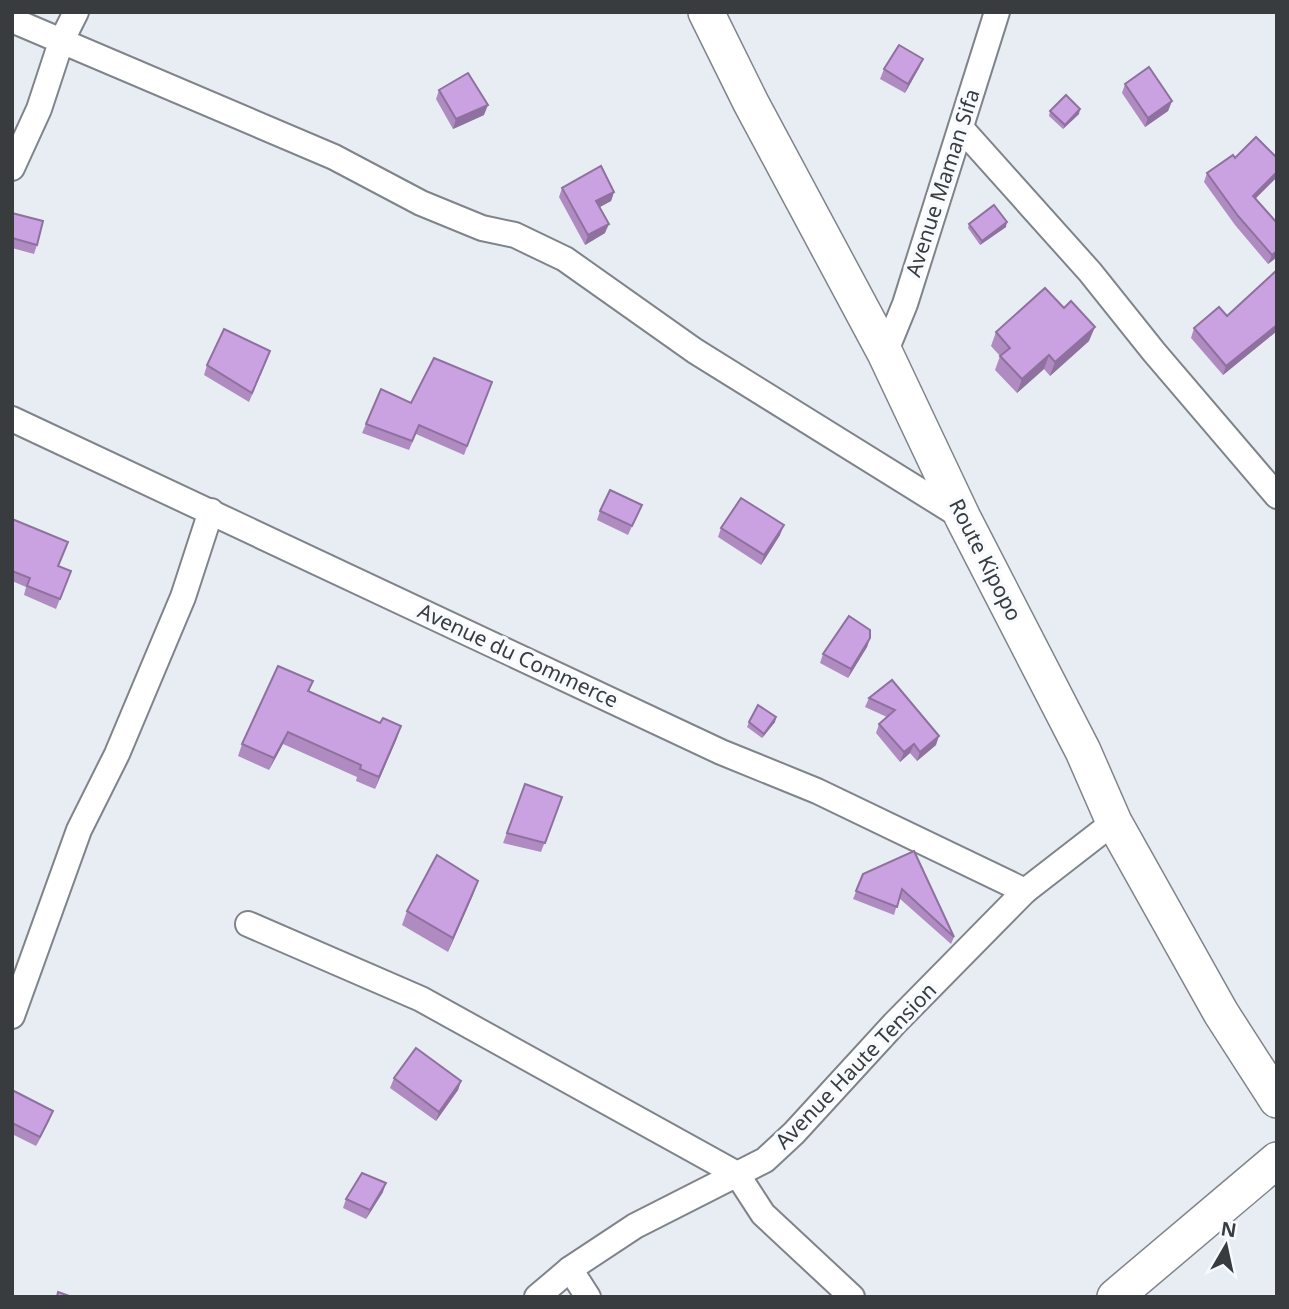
<svg xmlns="http://www.w3.org/2000/svg" width="1289" height="1309" font-family="'Noto Sans',sans-serif">
  <style>
    .lines { fill: none; stroke-linecap: round; stroke-linejoin: round }
    .street-casing { stroke: #7f848b; stroke-width: 28 }
    .secondary-casing { stroke: #7f848b; stroke-width: 38 }
    .street { stroke: #fff; stroke-width: 24 }
    .secondary { stroke: #fff; stroke-width: 35 }
    .wall { fill: #af8bc2 }
    .shaded-wall { fill: #8e719e }
    .building { fill: #cba2e1; stroke: #8e719e; stroke-width: 2 }
    .labels { text-anchor: middle; stroke-width: 7; stroke-linejoin: round; paint-order: stroke }
    .street-label { font-size: 21px; fill: #393c3e; stroke: #f7fafe }
  </style>
  <rect width="100%" height="100%" fill="#e8edf4"/>
  <g class="lines">
    <g class="street-casing">
      <g id="street">
        <path d="M12,20l322,137 87,46 61,25 33,7 50,24 130,92 267,166"/>
        <path d="M961,128l129,144 64,80 123,144"/>
        <path d="M12,168l27,-59 22,-67 15,-30"/>
        <path d="M885,353l20,-49 92,-292"/>
        <path d="M12,419l709,333 96,39 208,100"/>
        <path d="M248,924l173,75 316,175 26,40 89,83"/>
        <path d="M12,1016l67,-186 38,-76 66,-157 28,-86"/>
        <path d="M570,1269l18,28"/>
        <path d="M537,1297l33,-28 65,-43 130,-66 29,-27 100,-109 131,-133 89,-69"/>
      </g>
    </g>
    <g class="secondary-casing">
      <g id="secondary">
        <path d="M706,12l45,91 134,250 78,165 120,233 31,71 107,191 56,87"/>
        <path d="M1115,1297l162,-137"/>
      </g>
    </g>
    <use href="#street" class="street"/>
    <use href="#secondary" class="secondary"/>
  </g>
  <g class="wall">
    <path d="M923,59l-4,9 -14,25 -25,-14 4,-10z"/>
    <path d="M1125,84l47,17 -4,10 -23,16 -23,-34z"/>
    <path d="M439,90l45,25 -31,14 -17,-30z"/>
    <path d="M1050,111l29,3 -16,15 -14,-13z"/>
    <path d="M1235,158h42v19l-22,22 22,58 -9,7 -33,-39 -31,-43 3,-9z"/>
    <path d="M562,188l52,4 -3,9 -12,6 6,26 -20,12 -26,-48z"/>
    <path d="M12,213l25,32 -3,9 -22,-6z"/>
    <path d="M969,224l37,3 -26,18 -12,-17z"/>
    <path d="M1277,270v61l-54,44 -32,-37 3,-10 33,-12z"/>
    <path d="M996,332l93,9 -39,35 -6,-7 -27,24 -22,-23 5,-14 -9,-10z"/>
    <path d="M267,360l-18,42 -45,-27 3,-10z"/>
    <path d="M492,382l-28,73 -48,-21 -7,16 -47,-17 4,-9 45,-21z"/>
    <path d="M642,505l-14,30 -31,-15 3,-9z"/>
    <path d="M12,519l47,47 12,5 -15,38 -32,-14 2,-8 -14,-6z"/>
    <path d="M721,528l59,7 -19,30 -43,-28z"/>
    <path d="M870,638l-3,9 -19,31 -28,-15 3,-9z"/>
    <path d="M892,680l44,65 -19,16 -7,-8 -10,9 -24,-29 3,-9 8,-7 -22,-10 4,-9z"/>
    <path d="M313,681l-4,11 88,46 -22,51 -19,-8 1,-4 -74,-33 -14,26 -31,-14 4,-12z"/>
    <path d="M776,717l-1,5 -13,16 -15,-11 2,-5z"/>
    <path d="M525,784l37,13 -21,55 -38,-9z"/>
    <path d="M914,851l40,86 -3,7 -52,-46 -5,17 -41,-16 10,-25z"/>
    <path d="M478,881l-30,71 -46,-27 5,-14z"/>
    <path d="M394,1078l67,3 -3,9 -22,31 -46,-33z"/>
    <path d="M12,1090l41,21 -4,10 -13,25 -24,-12z"/>
    <path d="M383,1192l-17,27 -23,-11 3,-9z"/>
  </g>
  <g class="shaded-wall">
    <path d="M923,59l-4,9 -14,25 3,-9z"/>
    <path d="M1172,101l-4,10 -23,16 3,-9z"/>
    <path d="M488,105l-4,10 -31,14 3,-10z"/>
    <path d="M1080,109l-1,5 -16,15 2,-4z"/>
    <path d="M1277,172v5l-27,27 3,-8z"/>
    <path d="M614,192l-3,9 -18,10 3,-10z"/>
    <path d="M1007,222l-1,5 -26,18 2,-4z"/>
    <path d="M609,224l-4,9 -20,12 3,-10z"/>
    <path d="M1277,251v6l-9,7 4,-9z"/>
    <path d="M1277,325v6l-54,44 3,-9z"/>
    <path d="M1095,327l-6,14 -39,35 5,-14z"/>
    <path d="M1049,355l-5,14 -27,24 5,-14z"/>
    <path d="M784,525l-4,10 -19,30 3,-10z"/>
    <path d="M870,638l-3,9 -19,31 3,-9z"/>
    <path d="M776,717l-1,5 -13,16 2,-4z"/>
    <path d="M401,726l-4,12 -22,51 4,-12z"/>
    <path d="M288,732l-5,12 -14,26 5,-12z"/>
    <path d="M939,736l-3,9 -19,16 3,-9z"/>
    <path d="M914,744l-4,9 -10,9 4,-10z"/>
    <path d="M478,881l-5,14 -25,57 5,-14z"/>
    <path d="M461,1081l-3,9 -22,31 3,-9z"/>
    <path d="M53,1111l-4,10 -13,25 4,-9z"/>
    <path d="M386,1183l-3,9 -17,27 4,-9z"/>
  </g>
  <g class="building">
    <path d="M899,45l24,14 -15,25 -24,-15z"/>
    <path d="M1149,67l23,34 -24,17 -23,-34z"/>
    <path d="M468,73l20,32 -32,14 -17,-29z"/>
    <path d="M1066,95l14,14 -15,16 -15,-14z"/>
    <path d="M1256,137l21,21v14l-24,24 24,27v28l-5,4 -34,-39 -31,-43 26,-18 2,3z"/>
    <path d="M601,166l13,26 -18,9 13,23 -21,11 -26,-47z"/>
    <path d="M994,205l13,17 -25,19 -13,-17z"/>
    <path d="M12,213l31,8 -6,24 -25,-7z"/>
    <path d="M1277,270v55l-51,41 -32,-38 25,-21 8,9z"/>
    <path d="M1045,288l19,20 7,-7 24,26 -40,35 -6,-7 -27,24 -22,-23 10,-8 -14,-16z"/>
    <path d="M224,329l46,22 -18,42 -45,-28z"/>
    <path d="M434,358l58,24 -25,64 -48,-21 -7,16 -46,-17 15,-35 30,14z"/>
    <path d="M610,490l32,15 -10,21 -32,-15z"/>
    <path d="M741,498l43,27 -20,30 -43,-27z"/>
    <path d="M12,519l56,23 -10,24 13,5 -11,28 -33,-13 3,-8 -18,-7z"/>
    <path d="M849,616l21,14v8l-19,31 -28,-15z"/>
    <path d="M278,666l35,15 -5,10 72,32 3,-5 18,8 -22,51 -19,-8 1,-4 -73,-33 -14,26 -32,-14z"/>
    <path d="M892,680l47,56 -19,16 -6,-8 -10,8 -25,-28 16,-14 -26,-12z"/>
    <path d="M758,705l18,12 -12,17 -15,-12z"/>
    <path d="M525,784l37,13 -17,46 -38,-10z"/>
    <path d="M914,851l40,86 -52,-48 -5,18 -41,-16 7,-17z"/>
    <path d="M437,855l41,26 -25,57 -46,-27z"/>
    <path d="M416,1048l45,33 -22,31 -45,-34z"/>
    <path d="M12,1090l41,21 -13,26 -28,-14z"/>
    <path d="M362,1173l24,10 -16,27 -24,-11z"/>
    <path d="M58,1292l14,5h-15z"/>
  </g>
  <g class="labels">
    <g class="street-label">
      <text transform="translate(943 183) rotate(-72)" y="7">Avenue Maman Sifa</text>
      <text transform="translate(985 560) rotate(63)" y="7">Route Kipopo</text>
      <text transform="translate(518 656) rotate(25)" y="7">Avenue du Commerce</text>
      <text transform="translate(856 1066) rotate(-46)" y="7">Avenue Haute Tension</text>
    </g>
  </g>
  <rect width="1289" height="1309" fill="none" stroke="#393c3e" stroke-width="28"/>
  <g transform="translate(1226 1246) rotate(9)" stroke="#f7fafe" stroke-width="5" paint-order="stroke">
  <path d="M0-5L12 26L0 18L-12 26Z" fill="#393c3e"/>
  <text y="-10" font-size="19" font-weight="bold" text-anchor="middle" fill="#393c3e">N</text>
  </g>
</svg>
